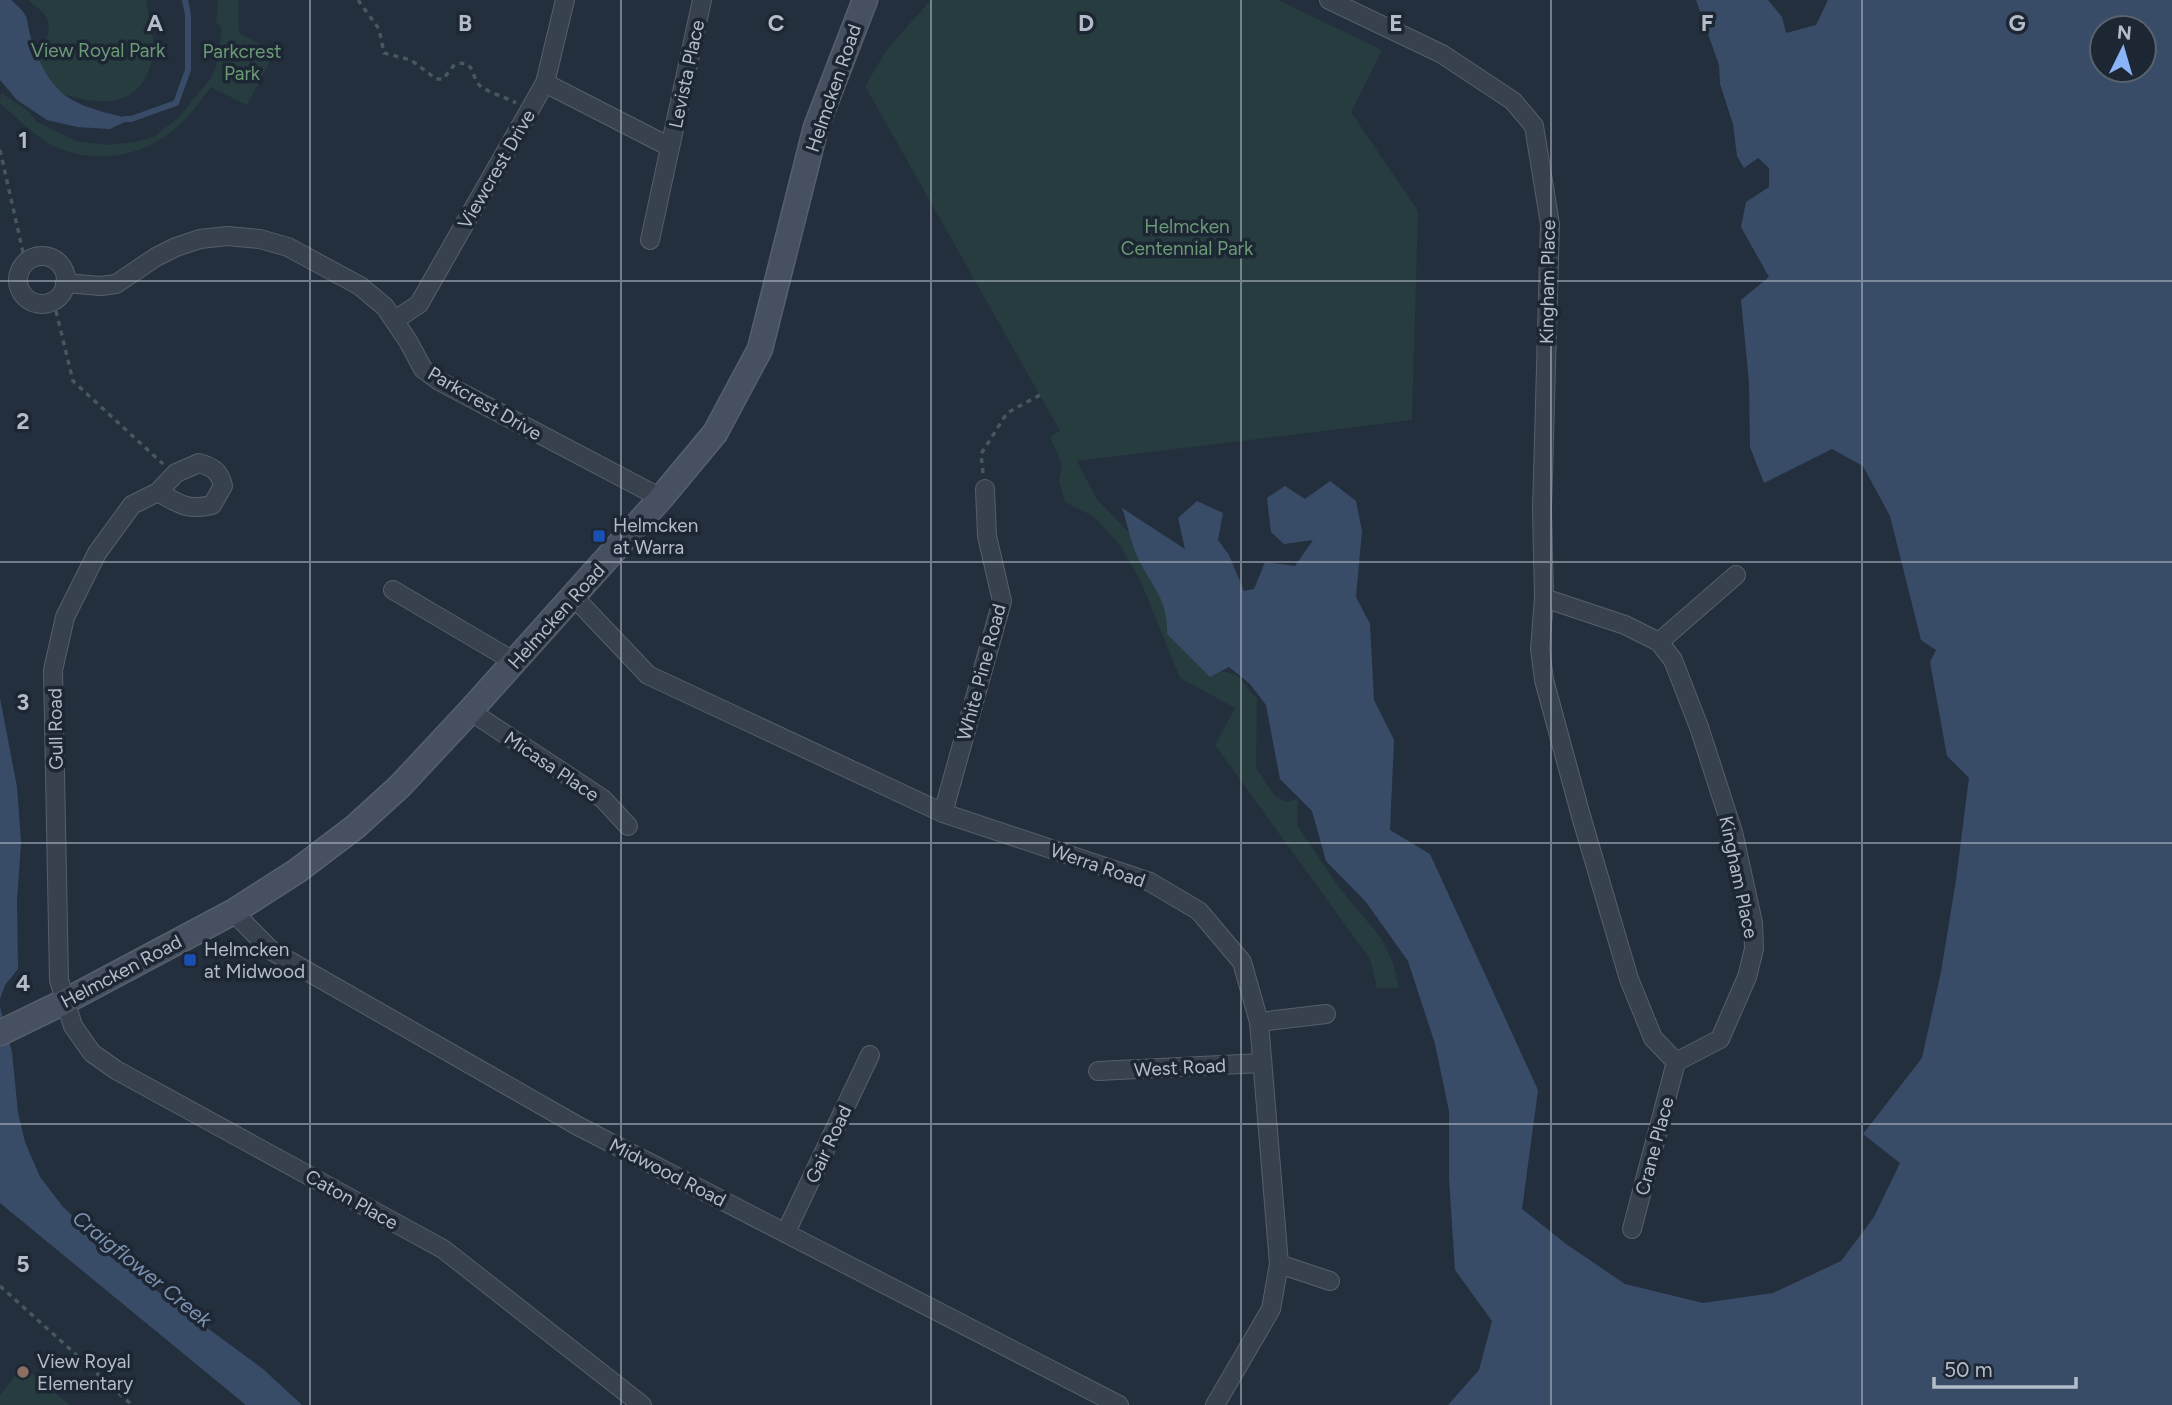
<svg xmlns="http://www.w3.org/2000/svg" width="2172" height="1405" font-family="Figtree,sans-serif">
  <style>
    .green { fill: #263c3f }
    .water { fill: #394c67; fill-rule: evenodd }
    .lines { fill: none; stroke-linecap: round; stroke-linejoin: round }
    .stream { stroke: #394c67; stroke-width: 6 }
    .street-casing { stroke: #565f6c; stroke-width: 20 }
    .secondary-casing { stroke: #565f6c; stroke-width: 27 }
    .path { stroke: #44595c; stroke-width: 3.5; stroke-dasharray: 5 5; stroke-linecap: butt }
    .street { stroke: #38414e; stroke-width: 18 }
    .secondary { stroke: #465061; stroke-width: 24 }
    .grid { fill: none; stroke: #b4bcc9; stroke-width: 2; stroke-opacity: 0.55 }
    .transit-dot { fill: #1a4fb4; stroke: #1d2633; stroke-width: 2.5 }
    .education-dot { fill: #8d6e63; stroke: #1d2633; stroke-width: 2.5 }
    .labels { text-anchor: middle; stroke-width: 7; stroke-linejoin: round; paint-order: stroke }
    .park-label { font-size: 19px; fill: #6b9a76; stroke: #1d2633 }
    .street-label { font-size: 19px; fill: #b4bcc9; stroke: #1d2633 }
    .poi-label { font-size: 19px; fill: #b4bcc9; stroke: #1d2633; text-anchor: start }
    .water-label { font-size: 21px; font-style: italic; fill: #7c92b1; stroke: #1d2633 }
    .grid-label { font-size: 23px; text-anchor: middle; font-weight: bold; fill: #b4bcc9; stroke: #1d2633; stroke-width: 7; stroke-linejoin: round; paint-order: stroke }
  </style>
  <rect width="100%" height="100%" fill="#242f3e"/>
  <g class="green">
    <path d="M28,0h118c2,16 10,38 7,54 -7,43 -36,54 -75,44 -8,-2 -19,-4 -25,-10 -4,-3 -7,-9 -9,-13 -14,-23 11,-34 3,-56 -3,-8 -13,-13 -19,-19z"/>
    <path d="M218,0h20l1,33 36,19 -28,53 -36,-18c-12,15 -23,32 -39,44 -34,28 -83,34 -122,13 -18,-11 -34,-27 -50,-41l1,-10 26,17 10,12 39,19 31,4 28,-3 20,-6 24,-19 31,-38 6,-12 6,-38 -6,-7z"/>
    <path d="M931,0h347l104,50 -31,62 67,99 -6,209 -335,41 19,37 35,37 87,136c32,4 18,10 39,27l-1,70 19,28 11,6 12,-3 -1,26 41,61 43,52 12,25 6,25h-22l-7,-29 -155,-214 20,-37 -55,-30 -39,-96 -21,-37 -27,-29 -28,-14 -6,-20 3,-18 -12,-27 10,-6 -195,-345 23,-38z"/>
    <path d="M23,1366l47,39h-70v-10z"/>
  </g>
  <g class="water">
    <path d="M0,0h11c22,19 13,17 21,41 20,60 43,64 99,78l-21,10 -33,-2 -30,-7 -30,-20 -17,-20z"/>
    <path d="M1696,0h72l14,17 4,16 30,-8 12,-25h344v1405h-724l31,-35 13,-49 -37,-51 -6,-92v-67l-14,-67 -27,-83 -42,-59 -40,-41 -14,-50 -32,-32 -14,-74 -16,-21 -21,-17 -19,10 -43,-43c1,-33 -13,-45 -27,-72 -9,-16 -12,-37 -18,-54l63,41 -7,-31 19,-17 26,12 -5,27 11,15 15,36 10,-2 11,-27 30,4 18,-26 -29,4 -13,-12 -4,-34 18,-12 20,13 25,-18 26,20 6,30 -6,66 14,27 4,76 20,40 -4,90 40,24 108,236 -16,119 44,35 59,40 78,19 70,-10 68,-32 33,-44 26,-54 -37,-29 59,-76 19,-86 15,-92 13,-102 -22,-22 -17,-94 6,-12 -15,-10 -31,-124 -27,-50 -31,-17 -68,34 -14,-36 -1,-65 -8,-82 28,-23 -28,-50 5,-25 23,-15v-19l-11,-10 -14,10 -7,-12 -4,-32 -13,-40 -1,-19zM2102,28h42v42h-42z"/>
    <path d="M0,698l17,89 4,55 -4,59 1,68 -13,16 -5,14z"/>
    <path d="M0,1007l12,45 6,61 7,29 15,35 23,30 79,73 121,89 39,36h-56l-246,-202z"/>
  </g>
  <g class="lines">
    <path class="stream" d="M125,119h6l45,-16 12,-33v-55l-3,-15"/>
    <g class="street-casing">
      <g id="street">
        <path d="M1329,0l113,54 71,47 21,25 16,98 -8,286 2,88 -4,51 4,31 37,136 48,163 24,59 23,24 44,-23 27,-62 7,-28 -1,-26 -20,-91 -34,-105 -26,-67 -14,-18 -34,-17 -81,-27"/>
        <path d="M545,83l125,64"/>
        <path d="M650,240l52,-240"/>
        <circle cx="42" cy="280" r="24"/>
        <path d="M65,283l36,3 15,-2 40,-27 20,-10 24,-8 27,-3 33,3 28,8 72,39 25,21 23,34 15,28 16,12 222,117"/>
        <path d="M395,320l24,-16 126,-221 20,-83"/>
        <path d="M158,492c21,12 30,19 54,13l11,-19c-3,-14 -10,-19 -24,-23l-23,10 -18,19 -26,13 -35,48 -32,64 -12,53 6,310 14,46 19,27 24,17 327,179 199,156"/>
        <path d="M393,590l122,72"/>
        <path d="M573,596l75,79 295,138 207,69 49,29 43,51 17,60 20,242 -8,45 -56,96"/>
        <path d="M1659,642l77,-67"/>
        <path d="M470,711l133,88 25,27"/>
        <path d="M943,813l59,-212 -15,-65 -2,-47"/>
        <path d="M233,912l39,39 306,175 541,279"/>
        <path d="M1259,1022l67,-8"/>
        <path d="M1098,1071l164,-8"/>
        <path d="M1632,1229l44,-167"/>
        <path d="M786,1232l84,-177"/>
        <path d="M1279,1264l51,17"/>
      </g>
    </g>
    <g class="secondary-casing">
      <path id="secondary" d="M0,1033l64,-31 169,-90 64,-41 58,-44 45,-41 70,-75 191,-213 54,-65 45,-84 56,-222 49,-127"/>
    </g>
    <g class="path">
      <path d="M358,0l21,29 5,24 27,7 25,19h7l12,-15c23,-5 14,16 28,24 10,6 22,9 33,15"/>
      <path d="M0,150l23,102 5,9"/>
      <path d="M52,302l4,9 17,70 90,83"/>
      <path d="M983,473l-2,-19 26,-41 33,-18"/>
      <path d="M0,1286l132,119"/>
    </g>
    <use href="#street" class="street"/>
    <use href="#secondary" class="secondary"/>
  </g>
  <path class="grid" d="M310,0v1405M621,0v1405M931,0v1405M1241,0v1405M1551,0v1405M1862,0v1405M0,281h2172M0,562h2172M0,843h2172M0,1124h2172"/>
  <g class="transit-dot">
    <rect x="592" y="529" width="14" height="14" rx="3.5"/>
    <rect x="183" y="953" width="14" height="14" rx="3.5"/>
  </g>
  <circle class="education-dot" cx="23" cy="1372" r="7"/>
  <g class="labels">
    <g class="park-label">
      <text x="98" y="57">View Royal Park</text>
      <text x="242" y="58">Parkcrest<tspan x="242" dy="22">Park</tspan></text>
      <text x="1187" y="233">Helmcken<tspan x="1187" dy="22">Centennial Park</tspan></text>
    </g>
    <g class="street-label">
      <text transform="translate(686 74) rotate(-78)" y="7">Levista Place</text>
      <text transform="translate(833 88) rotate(-71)" y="7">Helmcken Road</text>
      <text transform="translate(496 169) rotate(-60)" y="7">Viewcrest Drive</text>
      <text transform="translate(1547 282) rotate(-89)" y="7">Kingham Place</text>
      <text transform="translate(485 403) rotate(30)" y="7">Parkcrest Drive</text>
      <text transform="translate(556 616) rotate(-48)" y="7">Helmcken Road</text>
      <text transform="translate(981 672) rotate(-75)" y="7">White Pine Road</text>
      <text transform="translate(55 729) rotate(-91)" y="7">Gull Road</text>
      <text transform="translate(552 766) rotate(34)" y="7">Micasa Place</text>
      <text transform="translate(1098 865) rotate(19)" y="7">Werra Road</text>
      <text transform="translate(1739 877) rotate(78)" y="7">Kingham Place</text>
      <text transform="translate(121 971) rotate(-28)" y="7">Helmcken Road</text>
      <text transform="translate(1180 1067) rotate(-3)" y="7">West Road</text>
      <text transform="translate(828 1144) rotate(-65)" y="7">Gair Road</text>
      <text transform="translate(1654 1146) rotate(-75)" y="7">Crane Place</text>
      <text transform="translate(668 1172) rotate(27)" y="7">Midwood Road</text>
      <text transform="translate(352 1199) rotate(29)" y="7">Caton Place</text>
    </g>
    <g class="poi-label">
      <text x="613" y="532">Helmcken<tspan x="613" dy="22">at Warra</tspan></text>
      <text x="204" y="956">Helmcken<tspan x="204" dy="22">at Midwood</tspan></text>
      <text x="37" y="1368">View Royal<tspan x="37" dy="22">Elementary</tspan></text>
    </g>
    <g class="water-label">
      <text transform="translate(142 1269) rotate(39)" y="7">Craigflower Creek</text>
    </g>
  </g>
  <g class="grid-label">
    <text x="155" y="31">A</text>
    <text x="465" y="31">B</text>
    <text x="776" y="31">C</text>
    <text x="1086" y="31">D</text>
    <text x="1396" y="31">E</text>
    <text x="1707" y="31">F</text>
    <text x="2017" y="31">G</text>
    <text x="23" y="148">1</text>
    <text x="23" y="429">2</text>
    <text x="23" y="710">3</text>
    <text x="23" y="991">4</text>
    <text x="23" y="1272">5</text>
  </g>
  <g transform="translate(2123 49) rotate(5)"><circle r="33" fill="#1d2633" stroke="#59626f" stroke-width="2"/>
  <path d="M0-5L12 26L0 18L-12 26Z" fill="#8ab4f8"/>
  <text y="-10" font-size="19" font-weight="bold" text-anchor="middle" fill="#b4bcc9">N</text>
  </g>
  <path d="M1934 1377v10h142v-10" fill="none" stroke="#b4bcc9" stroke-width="3.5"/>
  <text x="1944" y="1377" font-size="21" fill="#b4bcc9" stroke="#1d2633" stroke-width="5" paint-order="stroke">50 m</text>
</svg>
